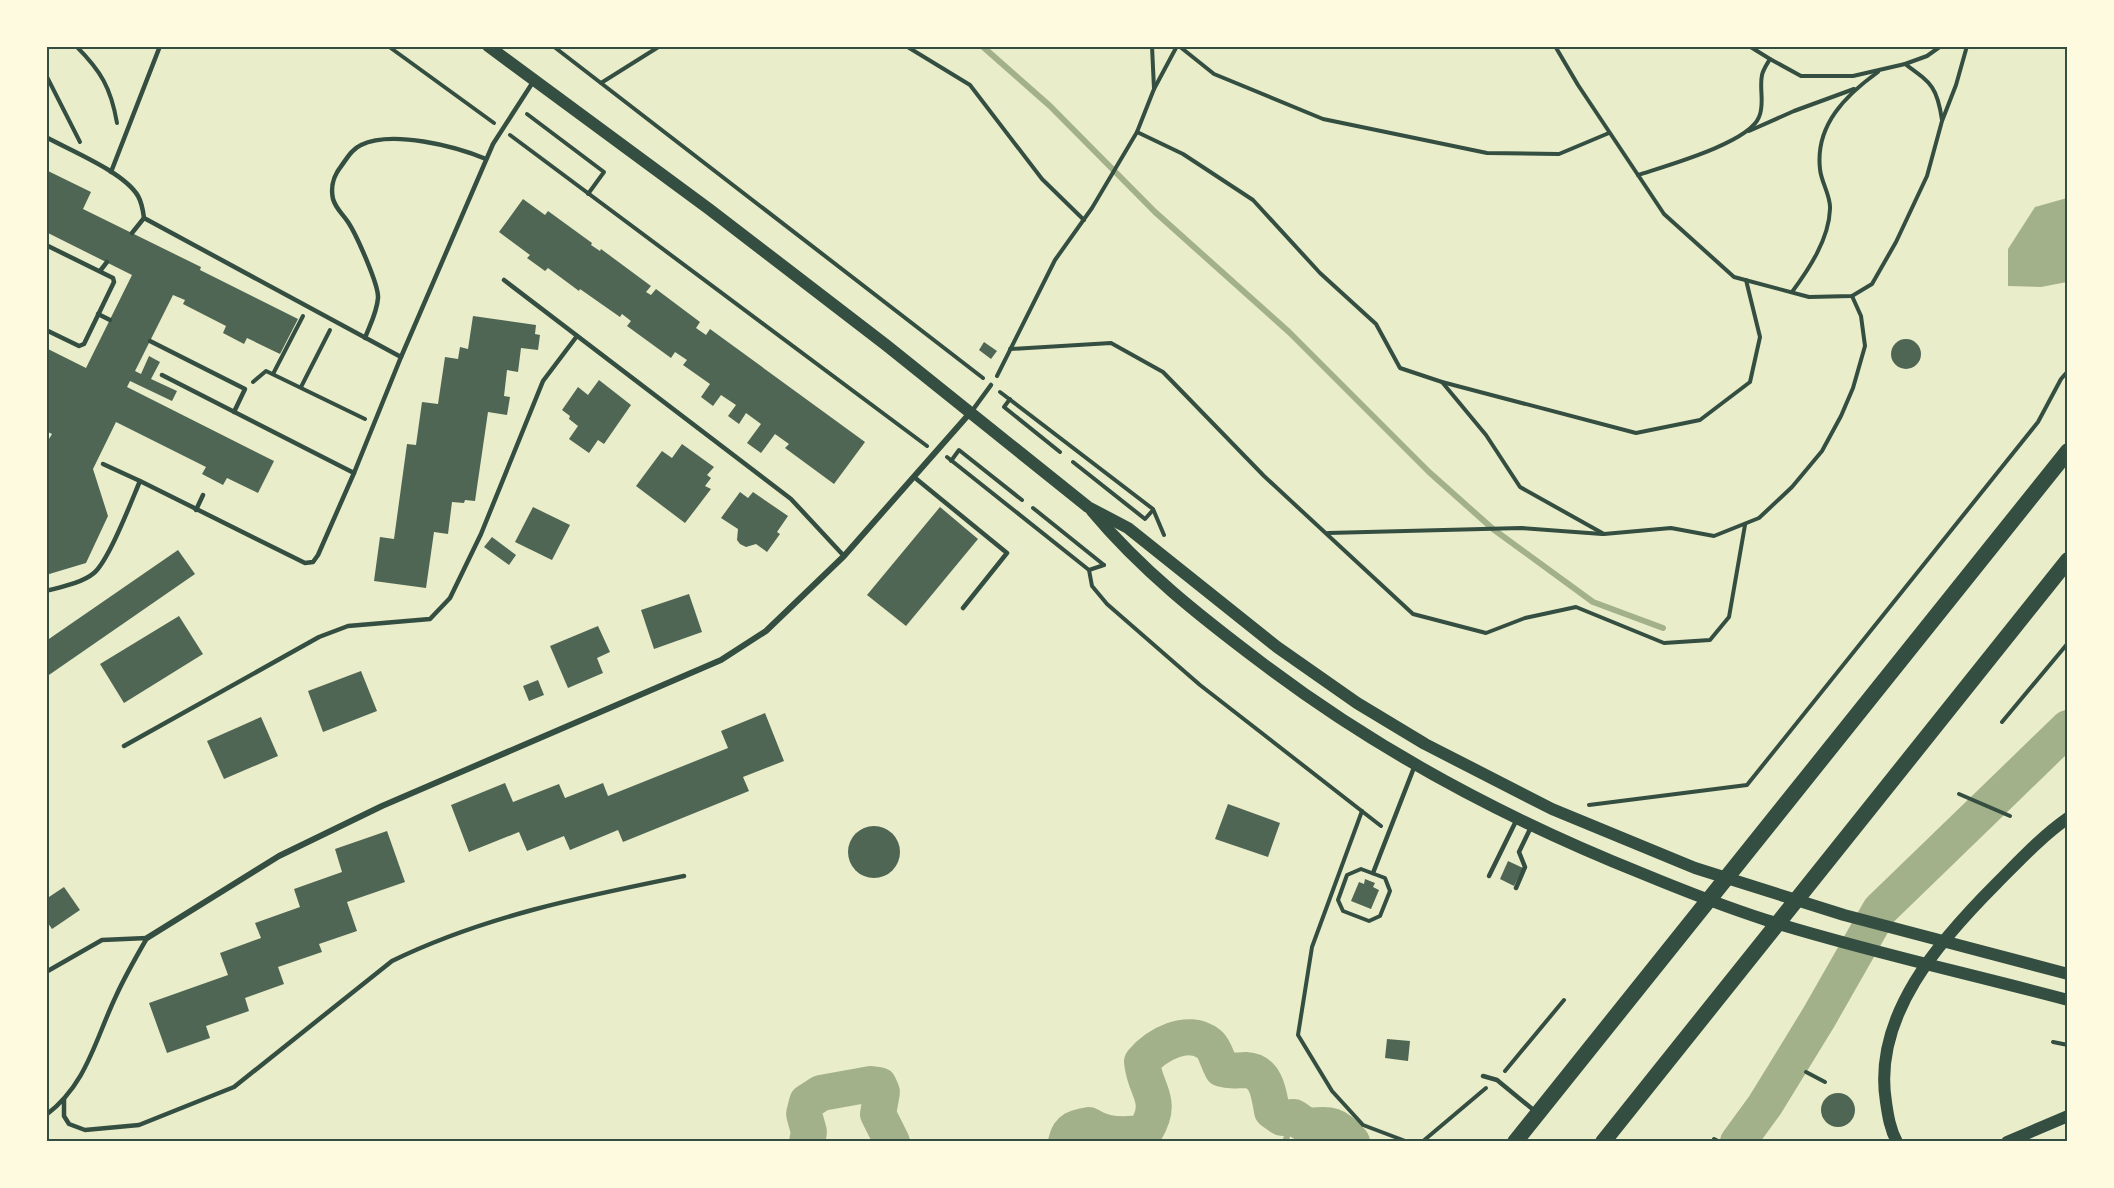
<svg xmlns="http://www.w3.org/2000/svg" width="2114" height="1188" font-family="'Work Sans',sans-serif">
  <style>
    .water { fill: #a3b18a }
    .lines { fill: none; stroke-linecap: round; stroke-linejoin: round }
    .stream { stroke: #a3b18a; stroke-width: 6 }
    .river { stroke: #a3b18a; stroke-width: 36 }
    .building { fill: #4f6655 }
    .path { stroke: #344e41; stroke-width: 4 }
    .service { stroke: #344e41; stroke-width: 4.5 }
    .minor { stroke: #344e41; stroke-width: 6 }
    .secondary { stroke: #344e41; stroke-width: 12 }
    .trunk { stroke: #344e41; stroke-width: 16 }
    .neatline { fill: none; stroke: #344e41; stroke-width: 2 }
  </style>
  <rect width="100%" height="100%" fill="#e9edc9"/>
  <path class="water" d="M2067,198v84l-26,5 -33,-1v-37l27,-42z"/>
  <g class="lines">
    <g class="stream">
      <path d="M982,46l68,60 105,106 134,120 140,140 64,57 100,73 70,26"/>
      <path d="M1285,1142l9,-25"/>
    </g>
    <g class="river">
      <path d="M807,1142l2,-10 -5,-18 3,-12 14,-9 50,-9 8,1 3,7 -4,22 14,28"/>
      <path d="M1066,1142c3,-14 11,-15 23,-17 17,11 36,11 56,7 20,-33 0,-40 -3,-70 14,-17 46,-35 67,-18 6,5 9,18 13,25 9,3 15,1 24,1 21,1 23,25 26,41l10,7 12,-1 13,9c24,-2 29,-3 45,16"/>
      <path d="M1738,1142l27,-37 54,-88 61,-107 188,-182"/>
    </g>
  </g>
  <g class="building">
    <path d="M46,170l45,22 -8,17 118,58 -1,3 98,49 -18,35 -33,-16 -3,6 -21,-11 3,-7 -43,-22 2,-4 -12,-5 -38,76 6,3 8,-18 11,6 -9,17 26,12 -5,10 -42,-20 -3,6 147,74 -16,32 -31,-15 -4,7 -21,-11 4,-7 -90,-45 -23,47 15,47 -22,47 -40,12v-131l6,-10 -6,-3v-83l40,20 46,-93 -86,-43z"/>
    <path d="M523,199l22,16 3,-4 44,32 -1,2 9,6 1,-2 50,37 -5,6 5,3 5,-6 44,33 -4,6 10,7 4,-6 155,113 -31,42 -49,-36 4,-4 -14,-10 -14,19 -14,-10 14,-19 -15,-11 -7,11 -11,-8 8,-11 -15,-10 -8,11 -12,-9 9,-13 -27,-19 4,-5 -12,-8 -4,6 -44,-32 4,-5 -9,-7 -2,3 -40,-28 -1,2 -31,-23 -3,3 -18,-13 3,-3 -31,-23z"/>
    <path d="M473,316l63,9 -1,9 5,1 -2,15 -17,-2 -3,24 -11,-2 -3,26 6,1 -3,18 -19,-3 -13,89 -10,-1 -1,3 -12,-1 -4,32 -14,-2 -8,56 -52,-7 6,-44 14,2 13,-95 9,1 6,-43 16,2 7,-47 13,2 2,-12 8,2z"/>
    <circle cx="1906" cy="354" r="15"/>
    <path d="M984,342l13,9 -6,8 -12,-9z"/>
    <path d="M599,380l32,25 -27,39 -6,-4 -9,13 -20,-14 9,-13 -9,-7 1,-3 -8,-6 16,-23 10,8z"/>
    <path d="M682,444l32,23 -7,8 4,3 -6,8 6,3 -26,34 -49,-37 26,-35 10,7z"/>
    <path d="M740,492l8,6 5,-6 35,24 -11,16 3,2 -13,18 -11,-8 -10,3 -6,-3 -3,-4 1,-11 -17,-11z"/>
    <path d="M533,507l37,18 -18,35 -37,-18z"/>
    <path d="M940,507l38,32 -72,87 -39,-31z"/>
    <path d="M492,537l24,18 -7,10 -25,-18z"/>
    <path d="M178,550l17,24 -149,103v-36z"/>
    <path d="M689,594l13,38 -48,17 -13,-39z"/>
    <path d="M179,616l24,38 -79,49 -24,-39z"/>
    <path d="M598,626l12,26 -13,6 6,15 -35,15 -18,-42z"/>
    <path d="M361,671l16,40 -54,21 -15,-41z"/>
    <path d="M538,680l6,15 -15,6 -6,-15z"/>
    <path d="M765,713l19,48 -41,16 6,14 -126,51 -5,-12 -48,20 -6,-14 -37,15 -8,-19 -50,20 -18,-47 54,-22 8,19 46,-18 6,14 38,-15 5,13 120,-48 -7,-17z"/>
    <path d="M261,717l17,39 -54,23 -17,-38z"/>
    <path d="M1228,804l52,19 -12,34 -53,-18z"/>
    <circle cx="874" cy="852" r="26"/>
    <path d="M387,831l18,51 -58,20 10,29 -38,13 3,8 -44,15 6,17 -39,14 4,13 -43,15 4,12 -43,15 -18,-50 79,-28 -8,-22 41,-15 -6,-15 45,-16 -6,-18 48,-17 -7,-23z"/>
    <path d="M1508,861l15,7 -9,18 -14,-7z"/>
    <path d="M1365,879l10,4 -2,4 6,3 -8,19 -20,-8 8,-19 5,2z"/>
    <path d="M64,887l16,23 -28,19 -6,-9v-21z"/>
    <path d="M1387,1039l23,2 -2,20 -23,-3z"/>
    <circle cx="1838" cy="1110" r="17"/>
  </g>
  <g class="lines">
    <g class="path">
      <path d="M76,46c25,25 35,42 41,77"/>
      <path d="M388,46l106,77"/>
      <path d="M553,46l430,332"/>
      <path d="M906,46l64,39 72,94 42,41"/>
      <path d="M1152,46l2,43"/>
      <path d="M1179,46l35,28 109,45 164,34 72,1 50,-21"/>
      <path d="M1555,46l23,39 86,129 70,63 75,20 43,-1 20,-12 24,-42 31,-66 15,-55 14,-36 11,-39"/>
      <path d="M1749,46l21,13"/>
      <path d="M1905,64l22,-8 14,-10"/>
      <path d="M46,75l34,67"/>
      <path d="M601,83l59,-37"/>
      <path d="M527,114l77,58 -16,22"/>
      <path d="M1749,131l45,-20 60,-22"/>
      <path d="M1137,132l46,22 70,46 67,73 56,51 24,44 42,14 44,53 34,52 84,47 67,-6 43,8 45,-18 33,-31 30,-36 19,-35 12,-28 12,-42 -4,-30 -9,-20"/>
      <path d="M510,135l417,311"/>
      <path d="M1638,175c27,-9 111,-32 121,-58 6,-13 0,-28 3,-42 1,-5 5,-11 8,-16l31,17h52l52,-12c26,19 32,22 37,56"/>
      <path d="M1792,292c17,-23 37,-53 38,-83 1,-13 -9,-27 -10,-40 -5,-44 26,-74 58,-97"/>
      <path d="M1010,349l101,-6 52,29 101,104 149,138 73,19 39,-15 51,-11 88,36 46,-3 19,-23 16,-92"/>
      <path d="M273,374l30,-58"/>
      <path d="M997,376l58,-116 37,-52 45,-76 17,-43 23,-43"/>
      <path d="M253,382l13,-11 99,48"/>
      <path d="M1442,382l194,51 64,-13 50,-38 10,-45 -14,-57"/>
      <path d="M301,387l29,-57"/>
      <path d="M1000,392l153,117 11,26"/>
      <path d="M1010,399l-6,8 56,45"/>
      <path d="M947,457l142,113 15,-5"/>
      <path d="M951,461l8,-11 63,50"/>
      <path d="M1073,462l72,57 8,-9"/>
      <path d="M1033,508l71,57"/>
      <path d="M1328,533l193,-5 81,6"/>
      <path d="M1089,570l3,16 15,18 93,81 181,141"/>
      <path d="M2002,722l66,-79"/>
      <path d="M1959,794l51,22"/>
      <path d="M1589,805l158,-20 291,-363 23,-43 7,-8"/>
      <path d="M1362,811l-50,136 -14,88 34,56 31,34 45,17"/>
      <path d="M1361,869l24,9 5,13 -10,25 -11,5 -26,-10 -5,-11 9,-25z"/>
      <path d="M2053,1042l15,3"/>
      <path d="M1505,1071l59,-71"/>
      <path d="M1806,1072l19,10"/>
      <path d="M1714,1139l6,3"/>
      <path d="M1422,1142l64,-54"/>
    </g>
    <g class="service">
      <path d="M46,137c25,14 78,35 92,59 4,7 5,14 6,22l257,139 -47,116 -36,82 -5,7 -8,1 -165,-82c-9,21 -31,79 -46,92 -12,10 -33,14 -48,18"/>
      <path d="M111,172l49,-126"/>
      <path d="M132,233l12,-15"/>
      <path d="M46,245l67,33 1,4 -30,62 -5,2 -33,-16"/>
      <path d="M100,271l7,-9"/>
      <path d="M504,280l287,219 53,57"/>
      <path d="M98,314l12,6"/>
      <path d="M365,338c5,-13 12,-26 13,-40 1,-13 -22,-64 -30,-76 -6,-9 -12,-13 -15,-23 -3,-14 1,-24 9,-34 5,-7 10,-16 19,-20 31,-15 94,1 125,14"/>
      <path d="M150,341l95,48 -11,23"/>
      <path d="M401,357l92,-213 40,-62"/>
      <path d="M162,375l192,98"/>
      <path d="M972,411l19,-26"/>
      <path d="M103,464l37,17"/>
      <path d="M914,477l93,76 -44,55"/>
      <path d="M196,510l7,-15"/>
      <path d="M124,746l195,-109 29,-11 82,-7 20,-21 31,-64 62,-153 34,-45"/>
      <path d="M1373,873l42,-108"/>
      <path d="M1489,876l28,-57"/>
      <path d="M1516,888l9,-21 -6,-15 12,-25"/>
      <path d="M46,972l56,-32 45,-2c-11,19 -22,38 -31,58 -21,44 -29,88 -70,119"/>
      <path d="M1483,1076l14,4 39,32"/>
      <path d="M64,1099v17l5,8 16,6 54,-5 95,-38 158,-126c92,-45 193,-65 292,-85"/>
    </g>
    <path class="minor" d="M147,938l132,-82 103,-50 339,-146 45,-29 78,-75 126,-143"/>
    <g class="secondary">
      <path d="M488,46l221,163 177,136 202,162 40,21 149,119 80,56 68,41 127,65 143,59 149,47 224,59"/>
      <path d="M1092,511c49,59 109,106 170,152 116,88 244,156 379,210 41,17 82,33 125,47 99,31 201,53 302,80"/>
      <path d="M1897,1142c-7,-13 -9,-26 -11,-40 -14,-86 54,-162 111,-219 22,-22 45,-47 71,-65"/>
      <path d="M2007,1142l61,-26"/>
    </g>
    <g class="trunk">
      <path d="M1515,1142l553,-691"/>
      <path d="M1603,1142l465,-582"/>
    </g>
  </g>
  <rect width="2114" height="1188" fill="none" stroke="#fefae0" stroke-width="96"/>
  <rect x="48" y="48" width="2018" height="1092" class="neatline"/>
</svg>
